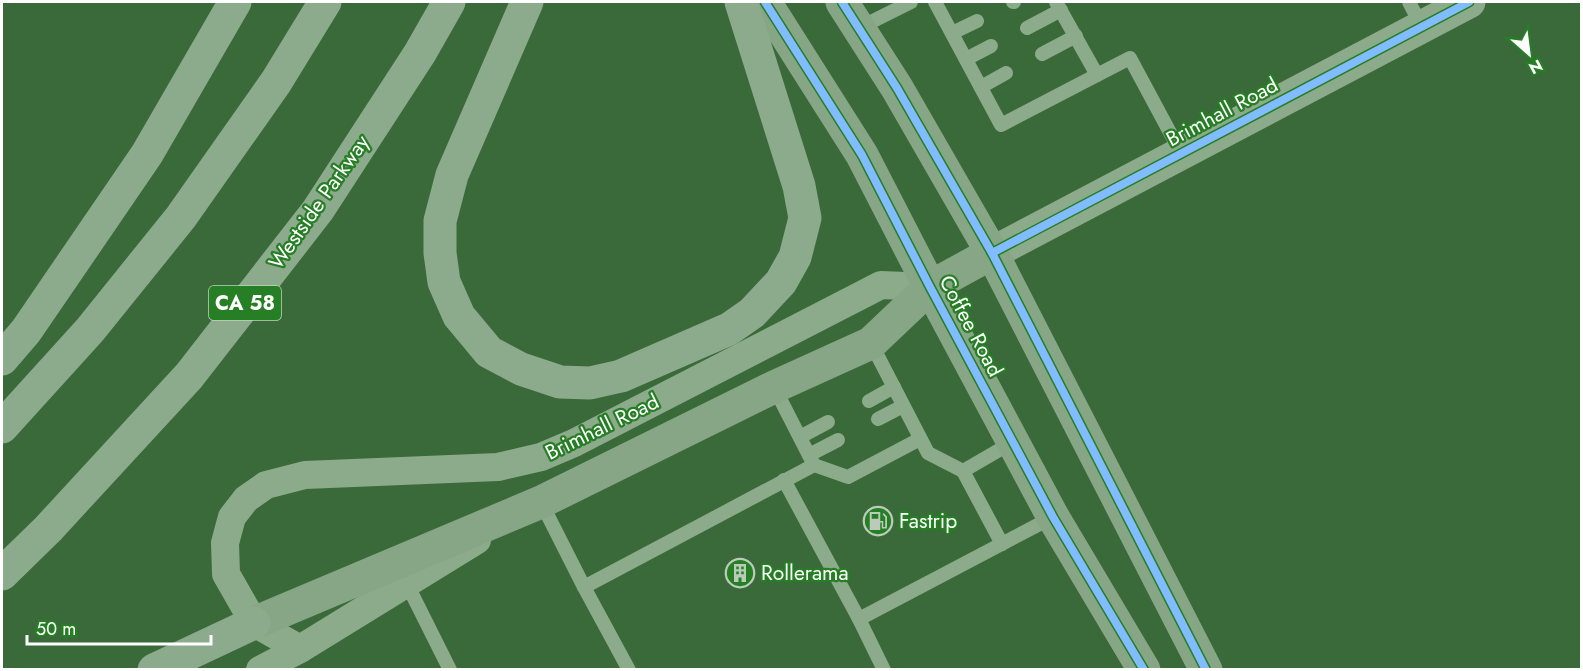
<svg xmlns="http://www.w3.org/2000/svg" width="1583" height="671" font-family="Jost,sans-serif">
  <style>
    .lines { fill: none; stroke-linecap: round; stroke-linejoin: round }
    .service { stroke: #8cab8b; stroke-width: 14 }
    .minor { stroke: #8cab8b; stroke-width: 28 }
    .tertiary { stroke: #8cab8b; stroke-width: 33 }
    .secondary { stroke: #86a686; stroke-width: 33 }
    .motorway { stroke: #8cab8c; stroke-width: 33 }
    .cycleway-casing { stroke: #267e25; stroke-width: 11 }
    .cycleway { stroke: #80bcff; stroke-width: 8 }
    .labels { text-anchor: middle; stroke-width: 4.5; stroke-linejoin: round; paint-order: stroke }
    .shield { fill: #267e25; stroke: #bed8be; stroke-width: 1.5 }
    .shield-label { font-size: 20px; font-weight: bold; fill: #fff }
    .street-label { font-size: 21px; fill: #fff; stroke: #267e25 }
    .poi-label { font-size: 21px; fill: #fff; stroke: #267e25; text-anchor: start }
  </style>
  <rect width="100%" height="100%" fill="#3a6a39"/>
  <g class="lines">
    <g class="service">
      <path d="M935,2l66,123 96,-50"/>
      <path d="M1013,2h1"/>
      <path d="M1056,2l41,73 33,-17 51,95"/>
      <path d="M1409,2l13,25"/>
      <path d="M859,28l52,-26"/>
      <path d="M1027,28l34,-18"/>
      <path d="M952,33l25,-12"/>
      <path d="M1042,54l34,-18"/>
      <path d="M966,59l25,-13"/>
      <path d="M981,87l25,-14"/>
      <path d="M871,343l57,110 35,18 50,-29"/>
      <path d="M869,401l25,-14"/>
      <path d="M878,419l25,-13"/>
      <path d="M800,437l28,-15"/>
      <path d="M809,455l29,-15"/>
      <path d="M814,465l34,12 72,-38"/>
      <path d="M963,471l39,73"/>
      <path d="M784,480l75,139 194,-102"/>
      <path d="M541,502l43,85 45,83"/>
      <path d="M405,580l45,90"/>
      <path d="M584,587l230,-122 -40,-78"/>
      <path d="M859,619l25,51"/>
    </g>
    <g class="minor">
      <path d="M300,649l-46,-26 -28,-49 -1,-31 7,-26 14,-18 20,-14 39,-10 193,-8 43,-10 33,-14 307,-158 49,2"/>
      <path d="M260,670l40,-21 177,-109"/>
    </g>
    <path class="tertiary" d="M992,253l477,-251"/>
    <g class="secondary">
      <path d="M765,2l97,153 68,132 123,230 91,153"/>
      <path d="M842,2l55,86 95,165 214,417"/>
      <path d="M254,623l287,-121 233,-115 97,-44 59,-56 62,-34"/>
    </g>
    <g class="motorway">
      <path d="M527,2l-75,173 -12,46v32l4,29 15,34 30,36 32,17 39,13 30,1 31,-7 108,-47 23,-16 29,-31 14,-25 10,-39 -6,-32 -58,-184"/>
      <path d="M2,359l24,-28 121,-177 88,-152"/>
      <path d="M2,427l88,-97 91,-113 95,-135 49,-80"/>
      <path d="M2,574l46,-45 141,-153 129,-166 102,-157 29,-51"/>
      <path d="M154,670l100,-47"/>
    </g>
    <g class="cycleway-casing">
      <g id="cycleway">
        <path d="M765,2l97,153 68,132 123,230 91,153"/>
        <path d="M842,2l55,86 95,165 214,417"/>
        <path d="M992,253l477,-251"/>
      </g>
    </g>
    <use href="#cycleway" class="cycleway"/>
  </g>
  <defs>
    <g id="fuel-ring" transform="scale(1.5)"><circle r="9.5" fill="#267e25" stroke="#bacbba" stroke-width="1.5"/><path d="M-5.5-6h7V0h2V4h1.3V-2.5L3-4.5l.8-.8L6-3V5H2.5V1h-1V6h-7ZM-4.2-4.7v3.2H.2V-4.7Z" fill="#bacbba"/></g>
    <g id="building-ring" transform="scale(1.5)"><circle r="9.5" fill="#267e25" stroke="#bacbba" stroke-width="1.5"/><path d="M-4-6H4V6H1V3H-1V6H-4ZM-2.5-4.3h1.7v1.8h-1.7ZM.8-4.3h1.7v1.8H.8ZM-2.5-1h1.7V.8h-1.7ZM.8-1h1.7V.8H.8Z" fill="#bacbba"/></g>
  </defs>
  <g fill-rule="evenodd">
    <use href="#fuel-ring" x="878" y="521"/>
    <use href="#building-ring" x="740" y="573"/>
  </g>
  <g class="labels">
    <rect class="shield" x="209" y="286" width="72" height="34" rx="4.5"/>
    <g class="shield-label">
      <text x="245" y="310">CA 58</text>
    </g>
    <g class="street-label">
      <text transform="translate(1222 112) rotate(-28)" y="7">Brimhall Road</text>
      <text transform="translate(319 202) rotate(-55)" y="7">Westside Parkway</text>
      <text transform="translate(971 326) rotate(62)" y="7">Coffee Road</text>
      <text transform="translate(602 427) rotate(-26)" y="7">Brimhall Road</text>
    </g>
    <g class="poi-label">
      <text x="899" y="528">Fastrip</text>
      <text x="761" y="580">Rollerama</text>
    </g>
  </g>
  <rect width="1583" height="671" fill="none" stroke="#ffffff" stroke-width="6"/>
  <g transform="translate(1529 54) rotate(152)" stroke="#267e25" stroke-width="4.5" paint-order="stroke">
  <path d="M0-4.5L10 22L0 15L-10 22Z" fill="#ffffff"/>
  <text y="-9" font-size="16" font-weight="bold" text-anchor="middle" fill="#ffffff">N</text>
  </g>
  <path d="M27 635v9h184v-9" fill="none" stroke="#ffffff" stroke-width="3"/>
  <text x="36" y="635" font-size="18" fill="#ffffff" stroke="#267e25" stroke-width="4.5" paint-order="stroke">50 m</text>
</svg>
